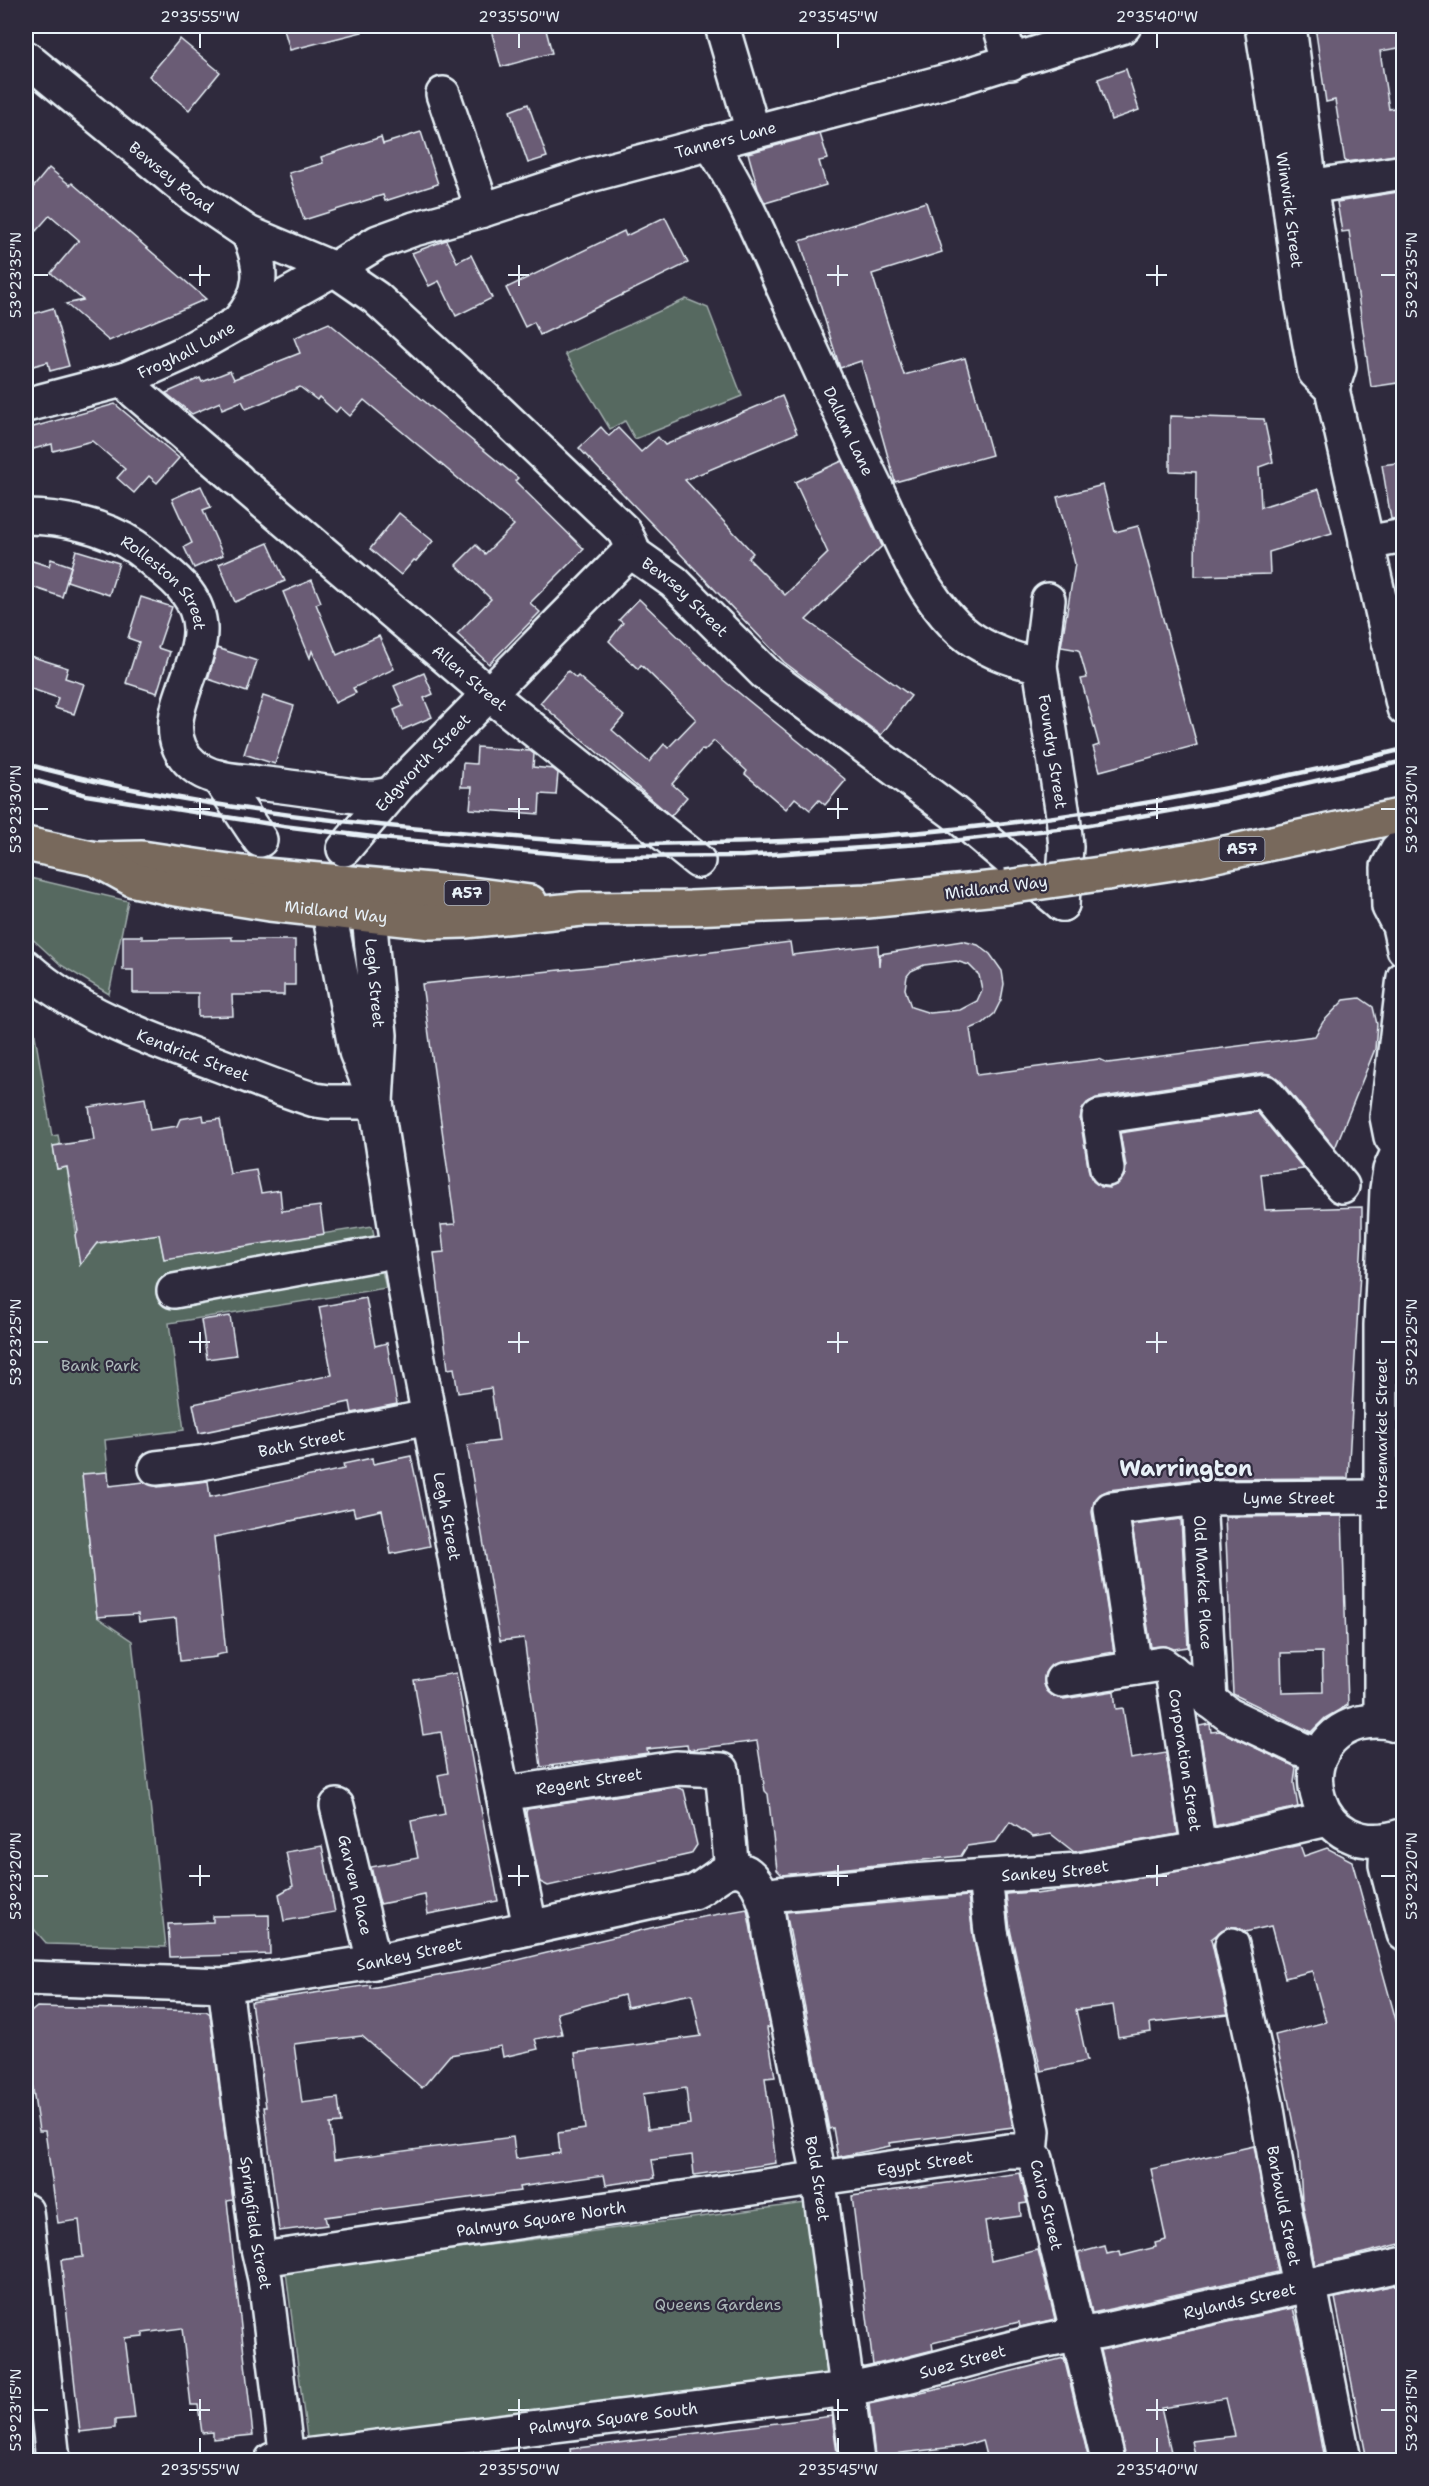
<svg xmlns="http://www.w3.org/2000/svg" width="1429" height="2486" font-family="'Shantell Sans',sans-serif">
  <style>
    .green { fill: #576960; stroke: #a0adac; stroke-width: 1.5 }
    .building { fill: #6b5b75; stroke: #e8f1f8; stroke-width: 1.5; fill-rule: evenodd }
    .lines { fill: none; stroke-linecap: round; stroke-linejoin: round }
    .minor-tunnel { stroke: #4b4859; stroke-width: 33; stroke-dasharray: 33 16; stroke-linecap: butt }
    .minor-casing { stroke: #e8f1f8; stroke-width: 38 }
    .highway-casing { stroke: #e8f1f8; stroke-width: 38 }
    .minor { stroke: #2f2a3d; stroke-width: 33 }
    .highway { stroke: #78695c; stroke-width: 33 }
    .rail { stroke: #e8f1f8; stroke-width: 4.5 }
    .highway-bridge-casing { stroke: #e8f1f8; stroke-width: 38; stroke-linecap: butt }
    .highway-bridge { stroke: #78695c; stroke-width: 33 }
    .ticks { fill: none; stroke: #e8f1f8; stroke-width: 2 }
    .labels { text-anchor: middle; stroke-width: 4.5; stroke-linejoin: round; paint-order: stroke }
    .shield { fill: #2f2a3d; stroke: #b0b5c0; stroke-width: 1.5 }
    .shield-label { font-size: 15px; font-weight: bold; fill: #e8f1f8 }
    .street-label { font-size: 16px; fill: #e8f1f8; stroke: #2f2a3d }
    .park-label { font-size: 16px; fill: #aebbbb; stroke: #2f2a3d }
    .district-label { font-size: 22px; font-weight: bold; fill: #e8f1f8; stroke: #2f2a3d }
    .neatline { fill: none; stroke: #e8f1f8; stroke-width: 2 }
    .ticks-label { font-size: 15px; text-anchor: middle; fill: #e8f1f8 }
  </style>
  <rect width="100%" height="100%" fill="#2f2a3d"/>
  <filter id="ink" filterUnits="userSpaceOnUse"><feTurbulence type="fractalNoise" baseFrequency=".0167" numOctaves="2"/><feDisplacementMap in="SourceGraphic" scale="12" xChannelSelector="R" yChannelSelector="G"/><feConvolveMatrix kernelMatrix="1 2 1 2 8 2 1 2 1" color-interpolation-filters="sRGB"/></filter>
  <g filter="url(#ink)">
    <g class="green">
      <path d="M686,299l22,9 34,88 -107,43 -10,-18 -15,8 -45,-75z"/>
      <path d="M26,877l102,24 -19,93 -48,-29 -35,-32z"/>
      <path d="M27,988l25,148 6,-1 2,10 -7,2 4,22 10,-2c5,30 6,61 15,90l8,-4 -1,-8 70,-11 5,25 208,-33 14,62 -217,35 15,107 -79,10 3,32 -26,3 15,142 35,24 34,306 -119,-3 -13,-15 -8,-4z"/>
      <path d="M805,2203l30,178 -528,57 -21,-166z"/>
    </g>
    <g class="building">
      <path d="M283,26h78l1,6 -72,18z"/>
      <path d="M490,26h55l7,27 -51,14z"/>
      <path d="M1315,26h89v21l-24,4 9,58 15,-3v48l-59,8 -10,-62 -9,2z"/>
      <path d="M180,39l40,33 -31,38 -40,-34z"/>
      <path d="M1126,69l13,41 -28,10 -13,-41z"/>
      <path d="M528,104l19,53 -19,6 -18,-52z"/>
      <path d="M421,132l17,52 -53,17 -2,-6 -79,25 -15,-47 34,-10 -2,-6 60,-20 2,7z"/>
      <path d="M820,134l8,25 -9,2 7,24 -61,18 -7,-14 -10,-36z"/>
      <path d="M49,168l21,17 2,-2 134,116 -97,42 -43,-37 17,-4 -32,-27 28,-33 -29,-25 -14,16 -10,-8v-27z"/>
      <path d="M1404,191v191l-33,5 -22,-156 -7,1 -5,-30z"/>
      <path d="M926,202l16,50 -70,22 32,101 61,-17 27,97 -97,27 -34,-121 -21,7 -40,-127z"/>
      <path d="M665,217l23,46 -148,72 -6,-13 -9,5 -19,-39 118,-57 2,5z"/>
      <path d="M446,240l11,22 14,-7 21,43 -36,18 -17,-35 -10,5 -17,-33z"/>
      <path d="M53,308l16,58 -19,5 -2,-9 -22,6v-52z"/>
      <path d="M329,323l189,155 -3,3 69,68 -54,54 10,9 -51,52 -32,-30 34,-35 -35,-34 20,-20 9,9 29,-29 -150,-125 -14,16 -10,-9 -4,5 -17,-15 -2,3 -17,-13 -54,22 -4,-8 -20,8 -2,-7 -28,12 -26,-21 34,-15 2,4 28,-11 4,8 66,-26 -6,-15z"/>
      <path d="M782,396l15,37 -112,47 68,73 -5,5 37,37 43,-42 -33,-71 47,-21 40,85 -76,74 105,76 -30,39 -97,-73 -205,-214 22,-21 8,9 9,-8 23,24 17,-15 7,8z"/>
      <path d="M115,404l64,54 -22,25 -8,-7 -15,17 -17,-15 8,-9 -33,-28 -39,10 -1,-7 -26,7v-22z"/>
      <path d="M1170,416l94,3 9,43 -14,5 2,40 58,-18 13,44 -63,19 1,22 -75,2 1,-104 -26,-1z"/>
      <path d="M1404,462v56l-13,1 -9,-54z"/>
      <path d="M1103,485l12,47 23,-6 59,219 -97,26 -7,-24 6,-2 -18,-66 6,-1 -8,-28 -18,-3 14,-83 -18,-67z"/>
      <path d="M201,486l10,21 -8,3 20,45 -29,13 -10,-21 8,-4 -20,-44z"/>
      <path d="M399,513l34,28 -17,20 -2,-1 -13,15 -31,-26z"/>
      <path d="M268,543l17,38 -50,21 -16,-38z"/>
      <path d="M76,550l43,13 -10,32 -42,-14z"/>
      <path d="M26,559l23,7 2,-7 20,7 -9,31 -36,-12z"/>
      <path d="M312,580l9,22 -5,2 21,51 42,-19 15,33 -41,19 3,5 -21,10 -23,-52 -2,7 -27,-66z"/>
      <path d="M141,597l31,10 -14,41 12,4 -13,41 -31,-10 13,-41 -11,-4z"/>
      <path d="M639,599l83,80 124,101 -21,25 -6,-5 -9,10 -15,-12 -9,11 -41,-35 2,-3 -33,-30 -10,10 -2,-2 -30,35 15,13 -16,19 -131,-113 28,-32 8,7 2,-2 46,40 -12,14 37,32 15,-18 4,4 28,-29 -55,-54 -3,4 -29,-28 14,-18 -4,-3z"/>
      <path d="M217,648l40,13 -10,31 -39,-13z"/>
      <path d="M30,656l38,12 -3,10 19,6 -10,30 -19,-6 3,-10 -32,-11v-18z"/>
      <path d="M424,673l9,21 -9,4 8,19 -30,13 -8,-20 9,-4 -9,-20z"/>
      <path d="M263,696l31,10 -19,58 -31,-10z"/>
      <path d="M477,747l53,4 4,3 -1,13 20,2 5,4 -2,22 -16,-1 -1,20 -69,-5 2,-22h-11l2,-24 13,1z"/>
      <path d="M123,936h19v3l90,-2v3h63v45h-11v10h-52l1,21 -35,1v-24h-65v-23h-10z"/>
      <path d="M962,941l16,4 12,9 12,17 2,13 -3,16 -7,14 -12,10 -12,5 7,46 122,-16 9,4 207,-27 8,-14 21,-22 16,-2 13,9 4,17 -2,25 -40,99 -55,-68 -9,-6 -9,-1 -166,25 -9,5 -5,7 -2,9 9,53 4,9 8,6 8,1 9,-4 7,-9 1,-9 -6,-33 137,-21 47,57 -43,5 4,36 97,-3v31l-14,240 -151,1 -88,11 -9,4 -6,7 -2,11 22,140 -56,10 -7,3 -6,8 -1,11 3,7 8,6 9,2 50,-8 2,18 7,-1 8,51 35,-6 12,81 -104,18 -23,-18 -18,3 -23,-15 -14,20 -29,4 -6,10 -179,19 -5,-5 -9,-76 -3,-3 -8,-50 -69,9 -1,-5 -40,4 1,4 -107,14 -17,-129 -24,3 -33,-196 32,-4 -8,-53 -33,5 -4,-25 -6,1 -14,-116 10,-1 -3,-27 14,-1 -33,-240 187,-19 181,-23 2,13 86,-10 1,22 1,-13zM956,961l13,4 10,10 3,15 -5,11 -17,9 -30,3 -19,-6 -6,-18 2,-13 4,-5 13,-6z"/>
      <path d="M145,1098l5,32 27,-4 3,-7 23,-4 1,6 16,-2 10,55 26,-4 5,23 19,-3 2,21 38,-5 4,28 -160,25 -5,-25 -62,9 -17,22 -5,-30 3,-4 -11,-64 -10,2 -4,-23 41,-6 -5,-33z"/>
      <path d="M366,1298l9,48 12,-3 10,61 -45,9 -2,-11 -151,31 -6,-29 139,-29 -13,-68z"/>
      <path d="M230,1316l6,39 -29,4 -6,-39z"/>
      <path d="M411,1456l19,90 -39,8 -9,-44 -27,6 -2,-8 -139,29 12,116 -10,2v2l-36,4 -4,-43 -37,4 -1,-8 -41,3 -15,-143 26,-2 1,14 35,-4 14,5 50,-6 2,16 134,-28 -1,-5 29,-6 1,6z"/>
      <path d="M1342,1516l6,189 -23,13 -14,14 -78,-38 -8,-177zM1322,1652l1,40 -41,1 -1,-40z"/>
      <path d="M1181,1519l7,128 -14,2 -8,-3 -15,1 -19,-122z"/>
      <path d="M456,1673l42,228 -70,13 -3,-19 -45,9 -9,-37 47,-9 -7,-37 34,-7 -7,-39 10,-2 -7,-41 -18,3 -9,-55z"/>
      <path d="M1210,1724l1,8 9,-1 76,36 -2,16 4,24 -83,19 -16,-100z"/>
      <path d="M676,1787l8,3 13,55 -6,9 -143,32 -8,-4 -14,-69 1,-4z"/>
      <path d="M1300,1845l4,11 23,-8 25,13 52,188v194l-89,22 -13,-65 -3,-47 -24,-118 51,-13 -14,-51 -27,7 -14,-52 -26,6 -8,-5h-10l-16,12 17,75 -78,9 1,9 -33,5 -5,-32 -37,5 11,51 -46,10 -31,-142 -4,-35 27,-2 3,2 46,-6 120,-21z"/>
      <path d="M322,1846l13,66 -51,9 -5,-27 14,-8 -7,-34z"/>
      <path d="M968,1896l5,40 40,191 -124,16 1,3 -52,11 -5,-29 -4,1 -43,-217z"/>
      <path d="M747,1909l23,118 -3,1 8,49 -10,1 11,85 -82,12 -2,-20 -40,5 3,18 -49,7 -2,-10 -85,12 1,4 -195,26 2,8 -48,6 -15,-124h2l-15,-105 119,-17v3l123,-22 187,-45zM692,1994l9,42 -126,17 10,76 -27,4 2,20 -44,6 -3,-22 -179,23 -4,-36 11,-1 -3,-25 -36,5 -8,-59 68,-8 60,52 28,-33 51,-9 2,11 35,-8 -3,-10 27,-5 -5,-21 67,-18 3,12zM686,2088l4,36 -42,5 -5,-35z"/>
      <path d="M269,1915l1,39 -100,3 -2,-33 45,-2v-6z"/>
      <path d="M37,2007l169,4 4,3 23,186 -6,1 26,234 -40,4v-7l-11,1 -4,-28h-7l-9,-77 -39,5v3l-18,2 10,80 -20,2v8l-35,4 -19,-172 22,-3 -4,-37 -21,3 -13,-92h-6l-13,-90v-25z"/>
      <path d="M1254,2146l24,126 -186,41 -14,-60 27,-7 2,8 13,-3 1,5 35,-9 -1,-4 11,-3 -15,-71z"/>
      <path d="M1020,2173l7,30 -7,1 1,12 -36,5 6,40 47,-11 17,69 -35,8 -1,-5 -87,21 1,7 -60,15 -21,-169z"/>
      <path d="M1404,2283v32l-4,1 4,17v127h-37l-32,-162z"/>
      <path d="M1293,2308l10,39 21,113h-128l-4,-19 43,-5 -9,-38 -65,10 11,48 -16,2v2h-30l-25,-110z"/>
      <path d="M1064,2358l25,102h-102l-5,-20 -19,6 -88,10 -6,-52 80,-17z"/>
      <path d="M832,2416l6,44h-267l-1,-11z"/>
    </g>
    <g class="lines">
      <path class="minor-tunnel" d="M1400,1286h4"/>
      <g class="minor-casing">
        <g id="minor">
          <path d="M722,26l31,105"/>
          <path d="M1000,26l11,37"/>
          <path id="s1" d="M1262,26l26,164 14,110 13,72 17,17 72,319"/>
          <path d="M1289,26l21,160 29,181 -7,22"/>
          <path id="s2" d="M26,58l169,139 53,36 86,36 42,29 99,91 149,142 7,14 -1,6"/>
          <path d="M443,94l40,116"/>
          <path id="s3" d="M710,143c32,48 54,102 78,155 29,65 59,130 90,194 22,46 40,96 77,133 22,23 54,34 85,41"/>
          <path d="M1290,190l114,-18"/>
          <path d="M238,322c26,-29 26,-54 10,-89"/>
          <path d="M126,379l7,11 105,90"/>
          <path id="s4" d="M26,405l100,-26 56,-25 152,-85 44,-27 36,-13 69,-19 107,-35 368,-97 166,-52"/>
          <path id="s5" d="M246,487l243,207 209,167"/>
          <path id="s6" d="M26,517c35,0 78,9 108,29 9,6 17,13 25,20 21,16 40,35 41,62 2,44 -51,100 -7,137 7,6 16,10 24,12 13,4 28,4 41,6 34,4 69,9 103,14h14l16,-3"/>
          <path d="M1366,543l38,-7"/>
          <path id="s7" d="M630,551l44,31 91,91 188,139 109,92"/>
          <path id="s8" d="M1048,600l-8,66 23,149 3,32 -4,57"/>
          <path d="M218,777l42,63"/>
          <path d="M1404,843l-7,7 -9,17 1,40 10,19 5,23"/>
          <path id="s9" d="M344,849l54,-63 232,-235"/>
          <path id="s10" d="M26,967c52,47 121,71 186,95 34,13 68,27 103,38l15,2h46"/>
          <path d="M1404,977l-17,140 4,20 13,16"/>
          <path id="s11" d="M376,1102l-20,-50 -27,-140 22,-28 18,31 11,120 -4,67 29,187 57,305 68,333"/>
          <path d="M1107,1169l-8,-52 166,-25 77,94"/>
          <path d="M174,1291l225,-41"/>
          <path id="s12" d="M156,1468l45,-5 227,-46"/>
          <path id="s13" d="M1199,1498l181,-1"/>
          <path id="s14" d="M1135,1668l-24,-159 88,-11 11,203"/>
          <path id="s15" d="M1172,1671l27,178"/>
          <path d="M1062,1680l100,-16 67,51 72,34 20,6"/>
          <path d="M1381,1721v-396l6,-136 3,-19 9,-20"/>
          <path d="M1404,1728c-13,-8 -31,-8 -45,-5 -77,21 -45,145 45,112"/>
          <path id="s16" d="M503,1794l172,-26 47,2 10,100"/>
          <path id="s17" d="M337,1806l37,156"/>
          <path d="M1387,1841l-1,24 18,69"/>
          <path id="s18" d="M985,1877l6,55 42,199 -2,23 5,5 72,301"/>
          <path id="s19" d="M778,1894l135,-13 166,-11 120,-21 129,-30"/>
          <path id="s20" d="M1232,1945l34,158 13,80 19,93 14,21 32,163"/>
          <path id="s21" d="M26,1978l199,7 149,-23 320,-70c12,-5 23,-18 36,-22 30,-7 40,45 40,64l46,227 41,299"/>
          <path id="s22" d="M225,1985l32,259 8,35 22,180"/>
          <path d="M26,2211l27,249"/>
          <path id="s23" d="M262,2259l746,-108h15l8,3"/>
          <path id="s24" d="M272,2460l575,-71c71,-12 138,-37 209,-51 15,-3 30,-4 45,-7l303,-67"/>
        </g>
      </g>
      <g class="highway-casing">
        <g id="highway">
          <path d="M26,844l70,15 46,-1 100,15 221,20 67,9"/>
          <path id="s25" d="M96,859l38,21 36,8 100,16 161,18 34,-1 117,-12 108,-1 177,-7 140,-14"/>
          <path d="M1107,873l85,-13 212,-45"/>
        </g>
      </g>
      <use href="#minor" class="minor"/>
      <use href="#highway" class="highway"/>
      <g class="rail">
        <path d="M26,764c132,36 270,54 407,66 53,4 106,10 160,13 37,2 75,0 112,0 238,-2 467,-37 699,-94"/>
        <path d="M26,778l60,17 197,31 98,12 214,19 148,-1 192,-13 149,-17 142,-25 178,-40"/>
      </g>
      <g class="highway-bridge-casing">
        <path id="highway-bridge" d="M1007,887l100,-14"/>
      </g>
      <use href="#highway-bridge" class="highway-bridge"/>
    </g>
  </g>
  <path class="ticks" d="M200,33v15M519,33v15M838,33v15M1157,33v15M200,265v21M519,265v21M838,265v21M1157,265v21M33,275h15M189,275h21M508,275h21M827,275h21M1146,275h21M1381,275h15M200,798v21M519,798v21M838,798v21M1157,798v21M33,809h15M189,809h21M508,809h21M827,809h21M1146,809h21M1381,809h15M200,1332v21M519,1332v21M838,1332v21M1157,1332v21M33,1342h15M189,1342h21M508,1342h21M827,1342h21M1146,1342h21M1381,1342h15M200,1865v21M519,1865v21M838,1865v21M1157,1865v21M33,1876h15M189,1876h21M508,1876h21M827,1876h21M1146,1876h21M1381,1876h15M200,2399v21M519,2399v21M838,2399v21M1157,2399v21M33,2410h15M189,2410h21M508,2410h21M827,2410h21M1146,2410h21M1381,2410h15M200,2438v15M519,2438v15M838,2438v15M1157,2438v15"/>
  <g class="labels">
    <g class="shield">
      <rect x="1219.5" y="837" width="45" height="24" rx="4.5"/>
      <rect x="444.5" y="881" width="45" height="24" rx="4.5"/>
    </g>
    <g class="shield-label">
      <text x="1242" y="854">A57</text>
      <text x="467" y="898">A57</text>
    </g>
    <g class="street-label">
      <text dy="6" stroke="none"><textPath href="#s4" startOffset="753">Tanners Lane</textPath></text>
      <text dy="6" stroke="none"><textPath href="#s2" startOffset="188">Bewsey Road</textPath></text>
      <text dy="6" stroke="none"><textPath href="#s1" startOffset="186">Winwick Street</textPath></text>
      <text dy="6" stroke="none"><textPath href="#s4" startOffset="170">Froghall Lane</textPath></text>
      <text dy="6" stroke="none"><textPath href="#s3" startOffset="320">Dallam Lane</textPath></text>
      <text dy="6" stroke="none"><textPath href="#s6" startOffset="162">Rolleston Street</textPath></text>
      <text dy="6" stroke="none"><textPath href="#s7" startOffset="72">Bewsey Street</textPath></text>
      <text dy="6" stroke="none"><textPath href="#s5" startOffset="294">Allen Street</textPath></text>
      <text dy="6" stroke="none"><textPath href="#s8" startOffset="153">Foundry Street</textPath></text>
      <text dy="6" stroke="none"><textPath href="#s9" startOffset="117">Edgworth Street</textPath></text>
      <text transform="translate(996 887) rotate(-7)" y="6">Midland Way</text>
      <text dy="6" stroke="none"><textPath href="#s25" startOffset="248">Midland Way</textPath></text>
      <text dy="6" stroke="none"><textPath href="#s11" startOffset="336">Legh Street</textPath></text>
      <text dy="6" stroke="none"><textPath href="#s10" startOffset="190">Kendrick Street</textPath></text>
      <text transform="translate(1381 1434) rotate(-90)" y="6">Horsemarket Street</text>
      <text dy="6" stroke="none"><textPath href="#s12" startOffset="148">Bath Street</textPath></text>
      <text dy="6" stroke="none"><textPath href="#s13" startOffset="90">Lyme Street</textPath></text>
      <text dy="6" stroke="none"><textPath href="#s11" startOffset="876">Legh Street</textPath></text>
      <text dy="6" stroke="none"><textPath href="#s14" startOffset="334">Old Market Place</textPath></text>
      <text dy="6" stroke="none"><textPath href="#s15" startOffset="90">Corporation Street</textPath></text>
      <text dy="6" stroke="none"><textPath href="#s16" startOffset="87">Regent Street</textPath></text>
      <text dy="6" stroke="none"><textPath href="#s19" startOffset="278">Sankey Street</textPath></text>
      <text dy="6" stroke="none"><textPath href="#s17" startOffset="81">Garven Place</textPath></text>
      <text dy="6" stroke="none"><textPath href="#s21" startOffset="386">Sankey Street</textPath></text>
      <text dy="6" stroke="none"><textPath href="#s23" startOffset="670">Egypt Street</textPath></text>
      <text dy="6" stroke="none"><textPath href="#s21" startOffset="1054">Bold Street</textPath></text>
      <text dy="6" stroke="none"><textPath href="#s18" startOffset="336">Cairo Street</textPath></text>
      <text dy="6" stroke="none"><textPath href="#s20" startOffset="266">Barbauld Street</textPath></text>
      <text dy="6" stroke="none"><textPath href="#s23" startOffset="282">Palmyra Square North</textPath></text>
      <text dy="6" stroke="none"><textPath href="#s22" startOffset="240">Springfield Street</textPath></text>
      <text dy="6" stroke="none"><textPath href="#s24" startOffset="982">Rylands Street</textPath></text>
      <text dy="6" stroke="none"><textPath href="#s24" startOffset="698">Suez Street</textPath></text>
      <text dy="6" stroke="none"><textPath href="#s24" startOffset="344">Palmyra Square South</textPath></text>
    </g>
    <g class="park-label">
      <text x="100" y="1371">Bank Park</text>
      <text x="718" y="2310">Queens Gardens</text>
    </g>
    <g class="district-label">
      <text x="1186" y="1476">Warrington</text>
    </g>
  </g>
  <rect width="1429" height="2486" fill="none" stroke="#2f2a3d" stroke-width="66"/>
  <rect x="33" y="33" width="1363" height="2420" class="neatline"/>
  <g class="ticks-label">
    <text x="200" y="22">2°35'55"W</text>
    <text x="519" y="22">2°35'50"W</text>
    <text x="838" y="22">2°35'45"W</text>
    <text x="1157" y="22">2°35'40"W</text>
    <text transform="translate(16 275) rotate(-90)" y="5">53°23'35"N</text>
    <text transform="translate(1412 275) rotate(-90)" y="5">53°23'35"N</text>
    <text transform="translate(16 809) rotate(-90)" y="5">53°23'30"N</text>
    <text transform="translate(1412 809) rotate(-90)" y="5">53°23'30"N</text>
    <text transform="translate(16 1342) rotate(-90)" y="5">53°23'25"N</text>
    <text transform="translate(1412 1342) rotate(-90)" y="5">53°23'25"N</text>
    <text transform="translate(16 1876) rotate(-90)" y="5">53°23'20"N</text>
    <text transform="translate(1412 1876) rotate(-90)" y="5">53°23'20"N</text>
    <text transform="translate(16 2410) rotate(-90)" y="5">53°23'15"N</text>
    <text transform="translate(1412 2410) rotate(-90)" y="5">53°23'15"N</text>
    <text x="200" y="2475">2°35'55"W</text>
    <text x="519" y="2475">2°35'50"W</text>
    <text x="838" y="2475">2°35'45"W</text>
    <text x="1157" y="2475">2°35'40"W</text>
  </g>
</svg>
